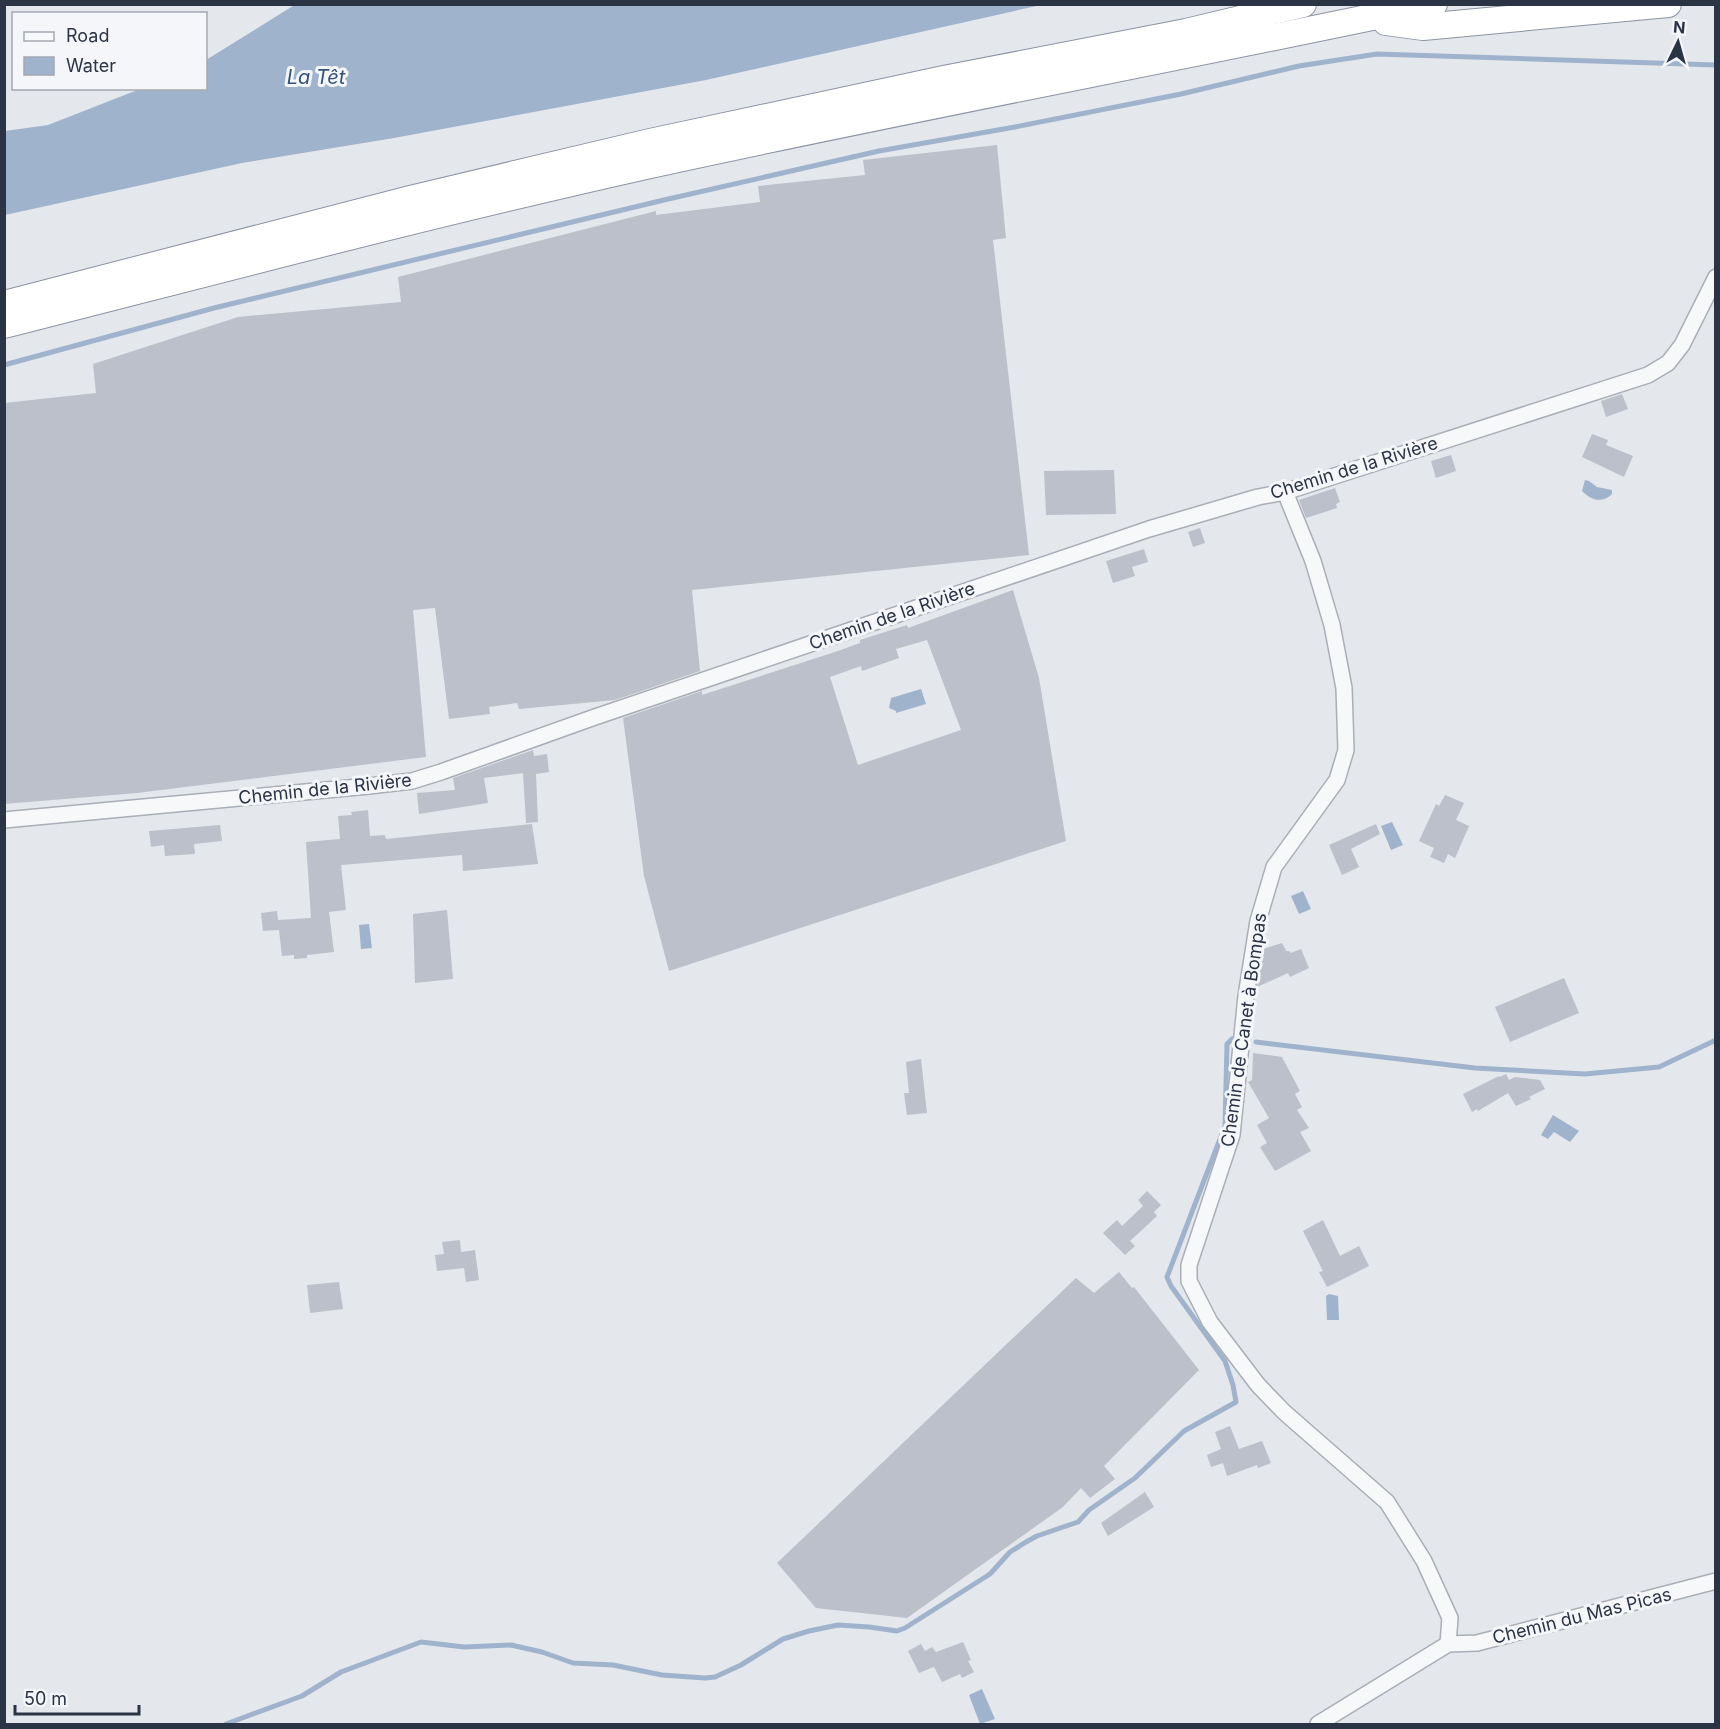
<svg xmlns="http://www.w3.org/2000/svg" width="1720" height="1729" font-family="Inter,sans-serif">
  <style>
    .water { fill: #9fb4cc }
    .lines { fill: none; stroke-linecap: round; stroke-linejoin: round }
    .stream { stroke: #9fb4cc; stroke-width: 5 }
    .building { fill: #bbc0ca; fill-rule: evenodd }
    .minor-casing { stroke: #a9aeb7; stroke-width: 18 }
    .trunk-casing { stroke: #8b94a3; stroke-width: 28 }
    .minor { stroke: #f7f8fa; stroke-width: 15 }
    .trunk { stroke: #fff; stroke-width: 26 }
    .labels { text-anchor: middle; stroke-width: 6; stroke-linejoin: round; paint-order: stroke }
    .street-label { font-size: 18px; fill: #2b3445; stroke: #f4f6f9 }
    .water-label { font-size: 20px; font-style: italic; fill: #34527a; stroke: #f4f6f9 }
  </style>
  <rect width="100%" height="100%" fill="#e4e7ec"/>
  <g class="water">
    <path d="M296,4h745v1l-335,75 -312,58 -152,25 -237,52v-84l43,-6 92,-36 66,-1v-28z"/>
    <path d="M1585,480l4,1 8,6 15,3v4c-10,10 -21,6 -30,-3z"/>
    <path d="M921,689l5,15 -30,9v-2l-7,-3 2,-10z"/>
    <path d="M1392,822l11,23 -12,5 -10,-24z"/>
    <path d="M1303,891l8,18 -12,5 -8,-18z"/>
    <path d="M369,924l3,24 -11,1 -2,-24z"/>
    <path d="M1553,1115l26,16 -9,11 -16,-10 -6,7 -7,-4z"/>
    <path d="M1329,1294l9,2 1,24h-12l-1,-24z"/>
    <path d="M982,1689l13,30 -15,5 -11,-29z"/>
  </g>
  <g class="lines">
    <g class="stream">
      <path d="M4,365l210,-57 450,-108 215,-49 136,-24 166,-33 118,-28 78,-12 339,11"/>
      <path d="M1256,1042l219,26 110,6 74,-7 57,-27"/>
      <path d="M226,1724l76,-28 39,-24 80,-30 43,5 47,-2 31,7 31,11 40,2 49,10 43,3 10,-1 26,-12 42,-26 26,-8 29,-6 31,2 28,4 8,-3 85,-54 20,-22 16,-10 11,-6 41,-14 11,-12 46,-32 49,-47 52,-29 -3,-17 -8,-24 -54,-75 -4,-9 58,-151 2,-82 5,-5"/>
    </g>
  </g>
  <g class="building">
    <path d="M997,145l9,93 -13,2 36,315 -337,35 8,81 -85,29 -96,9 -2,-6 -28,4 1,7 -41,5 -14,-111 -22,2 13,147 -289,36 -133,11v-401l92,-10 -3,-29 145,-47 163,-15 -3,-25 258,-66v4l104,-13 -2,-16 107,-11 -2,-15z"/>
    <path d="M1622,394l6,15 -22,8 -5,-16z"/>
    <path d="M1592,434l16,6 -2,5 27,11 -9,21 -42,-20z"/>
    <path d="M1451,455l5,16 -20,7 -5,-17z"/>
    <path d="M1114,470l2,44 -70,1 -2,-44z"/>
    <path d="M1335,488l5,14 -4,2 1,4 -31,10 -7,-18z"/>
    <path d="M1200,528l5,15 -12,4 -5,-15z"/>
    <path d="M1144,549l4,13 -16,5 3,9 -22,7 -7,-22z"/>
    <path d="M1013,590l26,88 27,163 -397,130 -25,-95 -21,-158 79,-27v4l133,-43 25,-9v-3l47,-15 1,3zM927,640l34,90 -103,35 -28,-88 31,-11 1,5 37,-13 -3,-9z"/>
    <path d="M533,750l1,6 13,-2 2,18 -13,2 2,48 -12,1 -3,-50 -39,5 4,25 -69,11 -2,-21 38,-3 -2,-12z"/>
    <path d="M1445,795l19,8 -8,17 13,6 -14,32 -7,-4 -4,9 -14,-6 4,-9 -15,-7 17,-37 3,2z"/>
    <path d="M368,810l2,26 15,-1 1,4 146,-15 6,40 -75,7 -1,-16 -121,10 5,45 -17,2 5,40 -27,3v3l-13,1v-4l-12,1 -3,-26 -16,1 -2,-18 16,-2 1,9 33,-2 -5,-76 34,-3 -2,-23 14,-1 -1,-3z"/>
    <path d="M1376,824l4,10 -29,15 8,18 -17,8 -13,-30z"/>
    <path d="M220,825l2,16 -28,3 1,10 -30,2 -1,-11 -13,2 -2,-16z"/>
    <path d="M447,910l6,69 -38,4 -2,-69z"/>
    <path d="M1282,943l4,8h3l2,2 10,-4 8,19 -19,9 -2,-4 -31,14 6,-38z"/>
    <path d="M1564,978l15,35 -69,29 -15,-35z"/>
    <path d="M1253,1053l29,4 18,34 -5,3 7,13 -5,3 12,18 -9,4 11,19 -36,20 -15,-24 7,-4 -10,-18 12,-7 -21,-36 4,-2z"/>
    <path d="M921,1059l6,54 -20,2 -3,-22h5l-3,-31z"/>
    <path d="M1506,1074l3,6 6,-3 25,3 5,9 -16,8 2,2 -15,7 -8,-13 -30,18 -1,-2 -5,3 -9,-18 36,-18 1,1z"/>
    <path d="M1147,1191l14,14 -7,7 3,4 -27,25 5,5 -10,9 -22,-22 14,-13 5,6 21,-20 -5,-6z"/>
    <path d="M1323,1220l17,36 19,-10 10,20 -42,21 -8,-15 4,-1 -20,-40z"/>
    <path d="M460,1240l1,12 14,-2 4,30 -13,2 -2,-14 -27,3 -2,-16 9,-1 -2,-12z"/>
    <path d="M1119,1272l13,16 2,-1 65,83 -95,96 11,13 -25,19 -9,-10 -18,19 -156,111 -91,-10 -39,-45 299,-285 18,15z"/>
    <path d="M339,1282l4,27 -33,4 -3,-28z"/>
    <path d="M1230,1426l9,23 23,-8 9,22 -13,5 -1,-3 -30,11 -4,-13 -12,4 -4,-12 14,-6 -6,-17z"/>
    <path d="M1145,1492l9,15 -46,29 -7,-13z"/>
    <path d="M963,1642l8,18 -3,1 6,11 -12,6 -2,-4 -18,8 -8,-15 -15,6 -11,-22 13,-7 4,7 7,-4 4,5z"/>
  </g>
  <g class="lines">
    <g class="minor-casing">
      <g id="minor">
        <path d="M1285,492l28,69 19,64 12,63 2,62 -9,30 -63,87 -16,54 -12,75 -14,139 -43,130v16l21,41 48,63 26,27 103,90 37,59 26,57 -2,26"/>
        <path d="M4,820l365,-34 43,-5 29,-9 154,-55 554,-188 109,-32 27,-5 363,-117 20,-12 14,-18 34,-68"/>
        <path d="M1318,1724l130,-80 29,-1 239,-62"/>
      </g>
    </g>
    <g class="trunk-casing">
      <g id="trunk">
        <path d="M1386,22l37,5 245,-23"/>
        <path d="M4,304l406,-105 240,-57 294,-63 242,-47 117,-28"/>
        <path d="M4,325c212,-54 423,-110 637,-158 263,-58 529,-107 793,-163"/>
      </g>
    </g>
    <use href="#minor" class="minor"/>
    <use href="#trunk" class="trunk"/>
  </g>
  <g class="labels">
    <g class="street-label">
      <text transform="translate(1354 468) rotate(-17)" y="6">Chemin de la Rivière</text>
      <text transform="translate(892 616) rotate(-19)" y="6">Chemin de la Rivière</text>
      <text transform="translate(325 789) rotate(-6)" y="6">Chemin de la Rivière</text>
      <text transform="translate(1244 1030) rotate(-82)" y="6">Chemin de Canet à Bompas</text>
      <text transform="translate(1582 1616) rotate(-14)" y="6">Chemin du Mas Picas</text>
    </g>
    <g class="water-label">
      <text x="316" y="84">La Têt</text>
    </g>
  </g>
  <rect width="1720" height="1729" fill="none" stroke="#2b3445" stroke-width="12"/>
  <rect x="12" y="12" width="195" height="78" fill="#f4f6f9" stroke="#a4a8b1" stroke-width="1.5"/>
  <rect x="24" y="32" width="30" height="9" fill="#f7f8fa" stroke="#a4a8b1" stroke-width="1.5"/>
  <text x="66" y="42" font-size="18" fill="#2b3445">Road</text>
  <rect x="24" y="57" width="30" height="18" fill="#9fb4cc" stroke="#a4a8b1" stroke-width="1.5"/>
  <text x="66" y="72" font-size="18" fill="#2b3445">Water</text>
  <g transform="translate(1678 42) rotate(5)" stroke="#f4f6f9" stroke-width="4.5" paint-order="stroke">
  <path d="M0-4.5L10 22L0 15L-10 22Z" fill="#2b3445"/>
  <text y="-9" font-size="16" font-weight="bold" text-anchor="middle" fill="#2b3445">N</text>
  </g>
  <path d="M15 1705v9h124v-9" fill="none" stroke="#2b3445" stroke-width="3"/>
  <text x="24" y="1705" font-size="18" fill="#2b3445" stroke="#f4f6f9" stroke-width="4.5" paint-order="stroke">50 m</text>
</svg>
